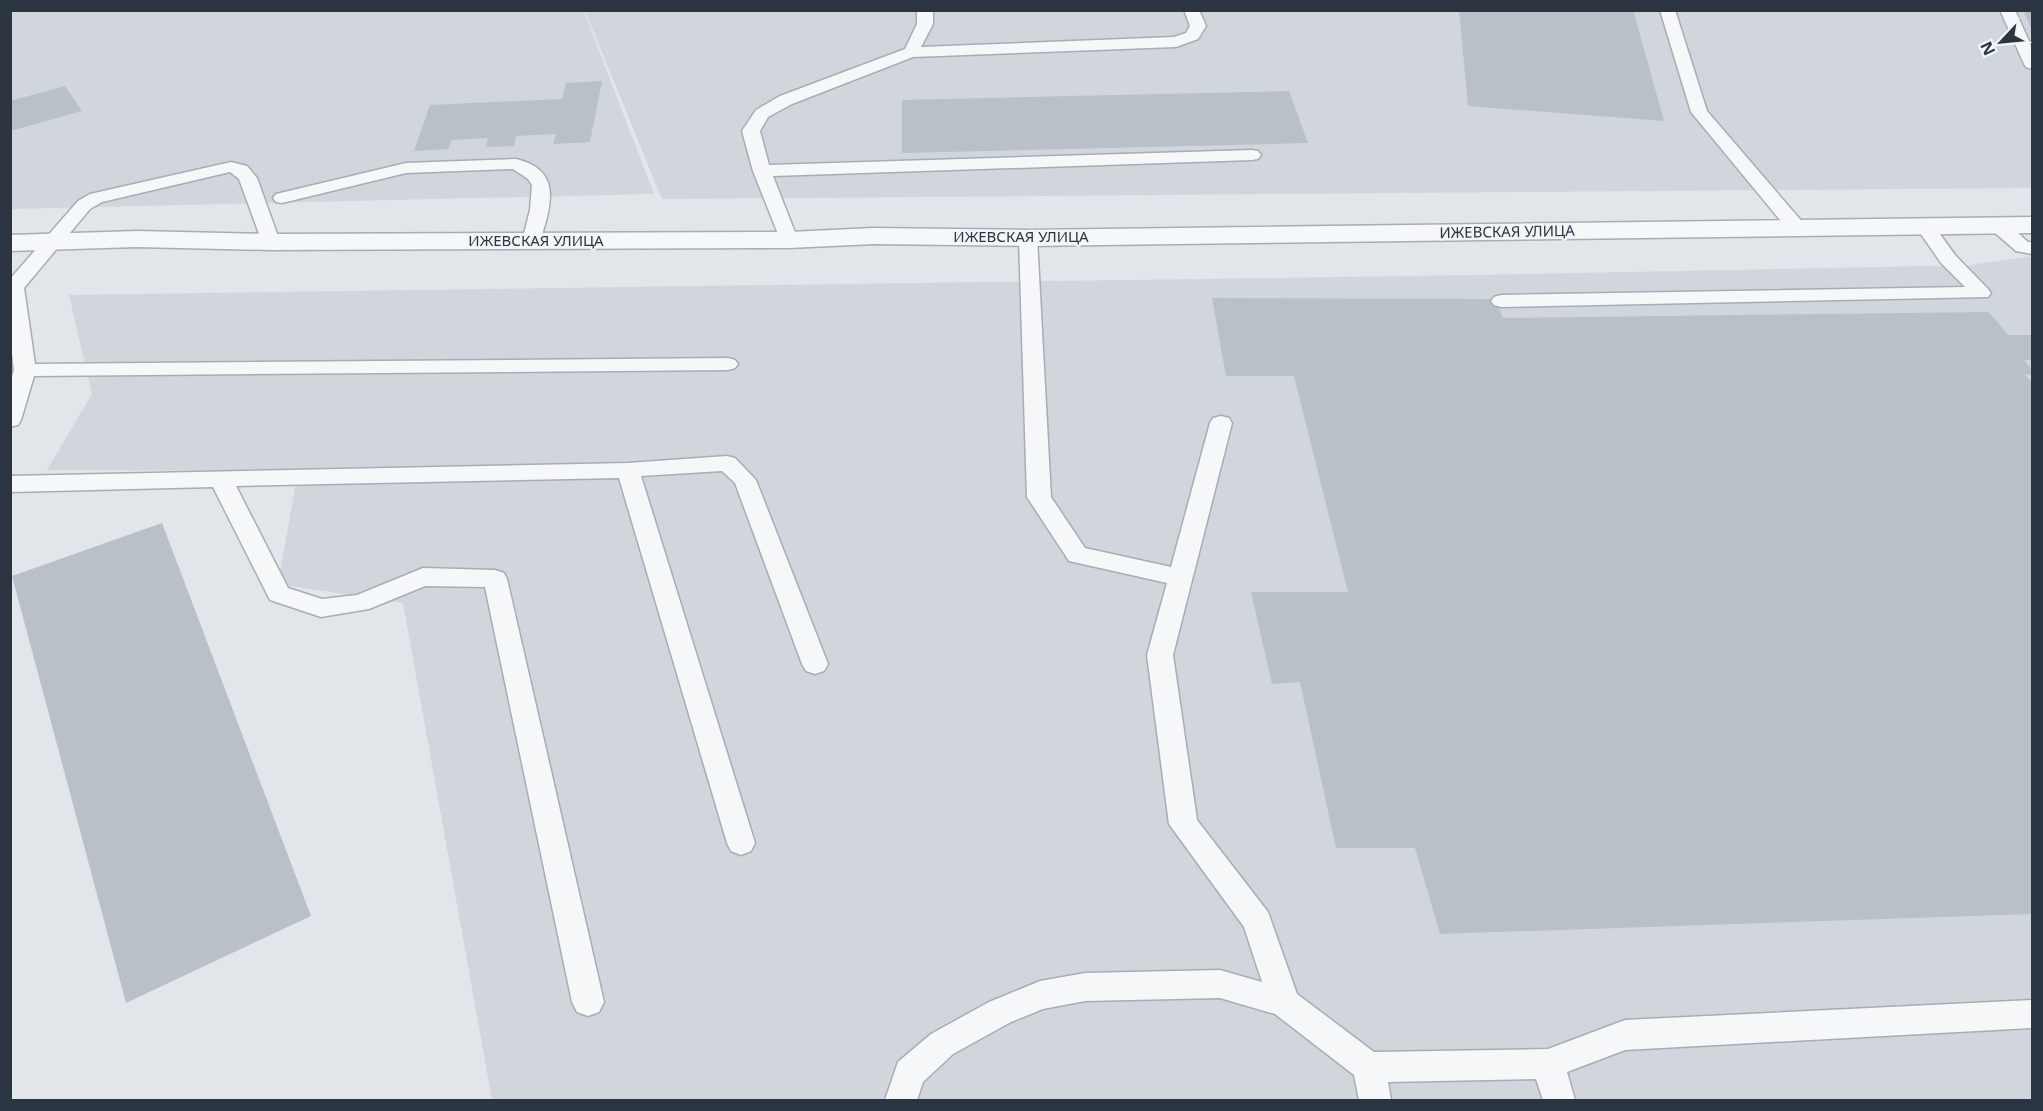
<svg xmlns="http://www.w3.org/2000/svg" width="2043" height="1111" font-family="'Noto Sans',sans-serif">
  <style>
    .built { fill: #d0d6dc }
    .building { fill: #bac0c7 }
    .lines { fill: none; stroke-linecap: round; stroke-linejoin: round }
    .service-casing { stroke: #a7adb4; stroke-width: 3 }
    .tertiary-casing { stroke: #a7adb4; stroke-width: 3 }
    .service { fill: #f5f7f8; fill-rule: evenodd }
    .tertiary { fill: #f5f7f8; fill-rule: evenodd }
    .labels { text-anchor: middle; stroke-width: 4.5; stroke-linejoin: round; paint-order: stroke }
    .far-street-label { font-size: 15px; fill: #2b3542; stroke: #f2f5f7 }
  </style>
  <rect width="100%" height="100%" fill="#e2e6ea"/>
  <g class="built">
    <path d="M10,11h574l70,183 -643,15z"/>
    <path d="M585,11h1447v177l-1370,11z"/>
    <path d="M2032,256v844h-1540l-89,-497 -125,-19 20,-113 -251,-1 45,-76 -23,-99 1407,-20 453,-9 28,1z"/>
  </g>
  <g class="building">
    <path d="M1459,10h174l31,111 -196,-15z"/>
    <path d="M2023,10h9v20z"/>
    <path d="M602,81l-12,61 -37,2 3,-10 -40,2 -2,10 -28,1 2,-9 -36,2 -4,9 -34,2 16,-46 132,-6 4,-16z"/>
    <path d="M65,86l17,25 -72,20v-30z"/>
    <path d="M1289,91l19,52 -406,10v-53z"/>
    <path d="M1212,298l283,1 8,19 486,-6 19,23h24v25h-8l8,10v4l-7,1 7,7v532l-592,20 -25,-86h-79l-36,-166 -28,2 -21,-92h97l-54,-216h-68z"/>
    <path d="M162,523l149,393 -185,87 -114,-427z"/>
  </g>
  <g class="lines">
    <g class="service-casing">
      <g id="service">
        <path d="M917,10h16v14l-12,23 253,-10 12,-4 4,-7 -6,-16h15l7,16 -8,13 -22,8 -263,10 -121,47 -24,13 -8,14 9,34 483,-15 6,1 3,4 -3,4 -6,1 -479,16 25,64 -2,4h-14l-29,-73 -11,-40 14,-21 24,-14 125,-47 12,-25z"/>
        <path d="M1660,10h15l32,101 97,113 2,4 -2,4h-14l-99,-120z"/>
        <path d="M2000,10h15l17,38v21l-6,-2 -2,-3z"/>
        <path d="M516,159c47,11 35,47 24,82l-2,4h-14l-2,-4 8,-31 2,-25 -4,-6 -15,-10 -107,4 -124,30 -6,-1 -3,-4 3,-4 130,-31z"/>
        <path d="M231,162l16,4 10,12 23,64 -2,4h-14l-2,-4 -23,-63 -9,-7 -128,30 -12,7 -66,79 11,76 693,-6 7,2 3,4 -3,4 -7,2 -694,6 -13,44 -3,5 -8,2v-44l4,-13 -4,-32v-59l68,-78 12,-7z"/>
        <path d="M1925,221l7,2 23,32 33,34 3,4 -3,4 -487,10 -7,-2 -3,-4 3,-4 7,-2 464,-8 -24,-24 -25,-36 2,-4z"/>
        <path d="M2000,221l7,2 21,19h4v12l-16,-3 -23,-20 -2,-4 2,-4z"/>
        <path d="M1028,232l7,2 2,4 14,259 34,51 86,19 39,-144 3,-5 8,-2 8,2 3,5 -59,232 24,165 71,92 29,82 77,58 174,-3 77,-29 407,-20v28l-407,22 -58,22 8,28h-32l-7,-21 -148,3 3,18h-32l-5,-25 -79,-61 -55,-16 -135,3 -42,8 -32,13 -58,32 -30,28 -6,18h-32l13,-38 33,-28 58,-32 51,-21 45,-8 135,-3 42,12 -18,-55 -75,-103 -22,-169 20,-72 -98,-22 -42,-64 -8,-259 2,-4z"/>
        <path d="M727,456l8,2 21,22 72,184 -4,7 -9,3 -9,-3 -4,-7 -67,-181 -13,-12 -81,5 114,367 -4,8 -10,4 -10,-4 -4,-8 -108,-365 -383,8 52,102 34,11 35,-4 66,-27 72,2 9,3 3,6 97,423 -5,10 -11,4 -11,-4 -5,-10 -87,-415 -60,-1 -56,23 -48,8 -51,-17 -57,-113 -203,5v-16l618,-13z"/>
      </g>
    </g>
    <g class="tertiary-casing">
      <path id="tertiary" d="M2032,217v16l-1004,13 -154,-2 -85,4 -518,2 -134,-3 -127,4v-16l127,-4 134,3 518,-2 85,-4 154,2z"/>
    </g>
    <use href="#service" class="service"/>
    <use href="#tertiary" class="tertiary"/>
  </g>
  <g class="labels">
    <g class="far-street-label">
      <text transform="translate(1507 232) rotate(-1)" y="5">ИЖЕВСКАЯ УЛИЦА</text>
      <text x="1021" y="242">ИЖЕВСКАЯ УЛИЦА</text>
      <text x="536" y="246">ИЖЕВСКАЯ УЛИЦА</text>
    </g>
  </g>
  <rect width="2043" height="1111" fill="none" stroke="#2b3542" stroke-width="24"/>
  <g transform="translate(2001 42) rotate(244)" stroke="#f2f5f7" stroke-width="4.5" paint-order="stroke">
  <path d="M0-4.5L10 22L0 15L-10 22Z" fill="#2b3542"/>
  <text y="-9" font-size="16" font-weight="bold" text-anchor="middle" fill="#2b3542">N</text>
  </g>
</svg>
